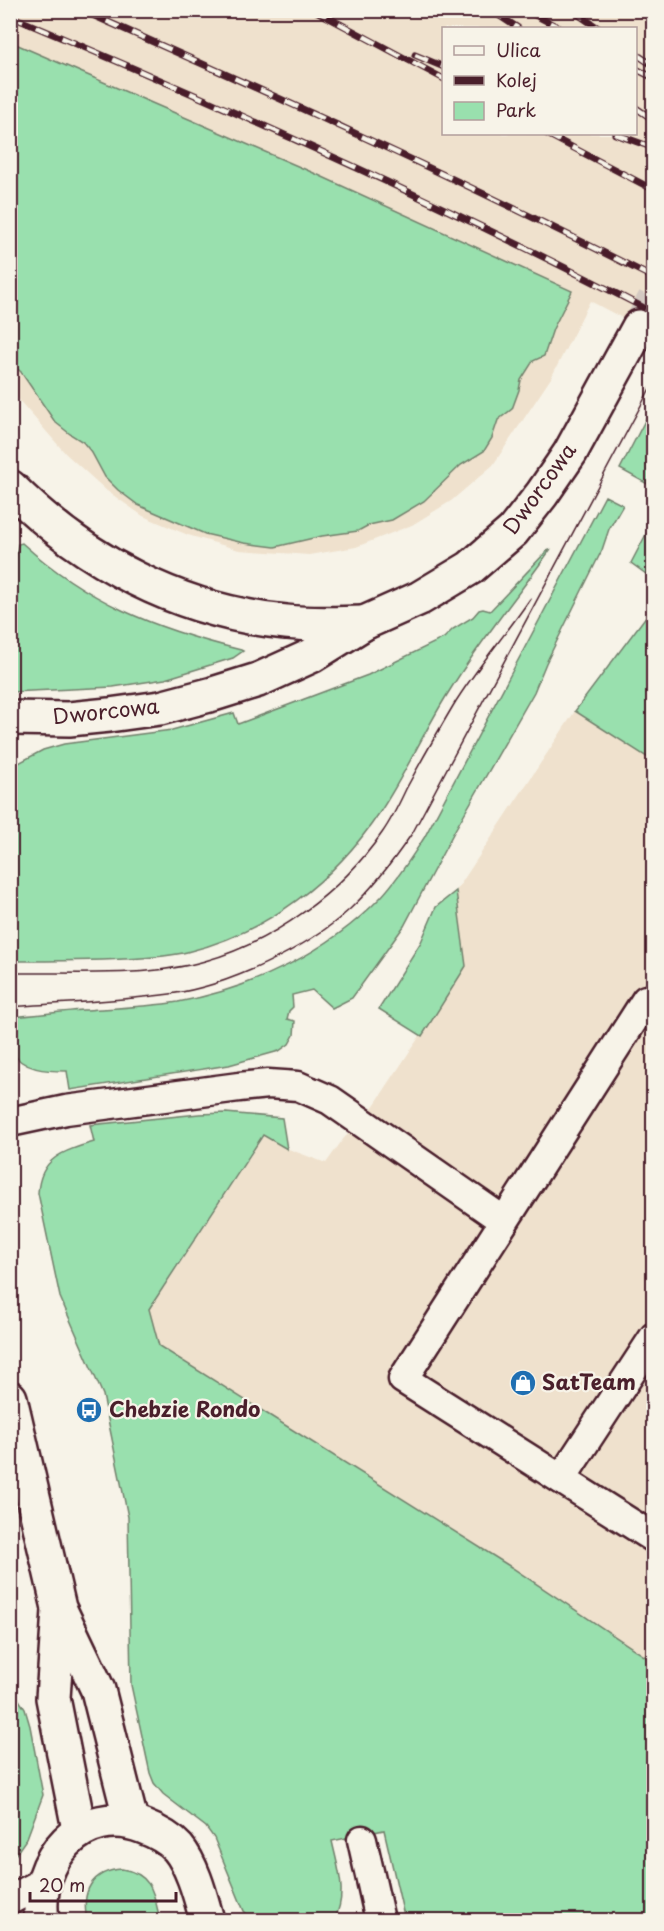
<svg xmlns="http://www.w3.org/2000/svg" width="664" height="1931" font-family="'Playpen Sans',sans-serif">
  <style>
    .built { fill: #efe1cd; fill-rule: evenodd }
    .green { fill: #99e0ae; stroke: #72806c; stroke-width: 1.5 }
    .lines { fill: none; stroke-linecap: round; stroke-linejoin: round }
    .secondary-tunnel { stroke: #d4c9c2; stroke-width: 33; stroke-dasharray: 33 16; stroke-linecap: butt }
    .service-casing { stroke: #4a1f2b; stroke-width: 33 }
    .secondary-casing { stroke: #4a1f2b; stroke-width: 38 }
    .service { stroke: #f7f3e8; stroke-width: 28 }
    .secondary { stroke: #f7f3e8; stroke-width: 33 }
    .tram { stroke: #4a1f2b; stroke-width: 1.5 }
    .rail-casing { stroke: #4a1f2b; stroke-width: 7 }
    .rail { stroke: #f7f3e8; stroke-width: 4.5; stroke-dasharray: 14; stroke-linecap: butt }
    .labels { text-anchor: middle; stroke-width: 4.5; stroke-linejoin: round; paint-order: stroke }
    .street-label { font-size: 21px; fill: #4a1f2b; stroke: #f7f3e8 }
    .poi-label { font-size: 21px; font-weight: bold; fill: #4a1f2b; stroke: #f7f3e8; text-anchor: start }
  </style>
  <rect width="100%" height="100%" fill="#f7f3e8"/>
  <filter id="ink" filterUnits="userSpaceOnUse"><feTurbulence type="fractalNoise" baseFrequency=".0167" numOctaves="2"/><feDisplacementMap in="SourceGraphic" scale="12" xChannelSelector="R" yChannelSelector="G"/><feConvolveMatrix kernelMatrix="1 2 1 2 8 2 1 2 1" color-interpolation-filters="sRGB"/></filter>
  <g filter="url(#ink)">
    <g class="built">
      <path d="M10,11h625l18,11v312l-63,-33 -39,77 -58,87 -42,36 -39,24 -56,22 -47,8 -70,-5 -51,-15 -45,-19 -36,-25 -41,-37 -55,-63zM444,28h192v106h-192z"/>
      <path d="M575,711l78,50v901l-142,-95 -352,-221 -10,-36 115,-175 19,12 43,16 18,-25 18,-17 13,-17 91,-138 -10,-75z"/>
    </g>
    <g class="green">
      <path d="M11,42l305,132 256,117 -19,38 -9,27 -11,5 -12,19 -2,10 -7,19 -14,11 -6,18 -8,13 -23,14 -37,36 -32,19 -23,5 -11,6 -36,5 -47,11 -31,-4 -39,-9 -67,-29 -20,-15 -13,-13 -13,-24 -9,-11 -13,-8 -15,-12 -34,-50 -10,-9z"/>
      <path d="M653,405v82l-33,-18z"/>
      <path d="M605,496l18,9 -14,24 -7,21 -56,113 -12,29 -79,138 -51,96 -52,72 -20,10 -20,-18 -20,5 1,12 -4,4 -2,8 8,2 -1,14 -5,9 -10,7 -50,14 -159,25 -3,-19c-19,0 -45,0 -56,-21 -3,-8 -1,-24 0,-33 24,-2 48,-5 72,-7 32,-2 64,-3 95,-8 76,-14 150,-50 203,-105 17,-18 30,-39 43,-59z"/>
      <path d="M653,521v58l-22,-16z"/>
      <path d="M22,543c65,59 133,86 219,107l2,1 -10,7 -68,21 -52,8 -102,5v-105l7,-43z"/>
      <path d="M550,550c-33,47 -70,91 -100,140 -25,39 -44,83 -70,122 -46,69 -112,120 -193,140 -20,5 -42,6 -63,7 -38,2 -76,2 -113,2l-1,-163 8,-10 -7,-6v-13l2,-3 30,-16 21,-6 108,-14 62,-17 4,11 130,-49 76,-37 9,-9 20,-12 6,-7 4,-1 7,2 57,-60z"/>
      <path d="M653,607v154l-78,-50z"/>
      <path d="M456,891l10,75 -44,70 -43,-27 42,-67 15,-35z"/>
      <path d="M226,1113l56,5 5,31 -24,-14 -114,174 10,37 352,221 142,95v258h-248l-21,-90 -52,11c6,28 16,53 2,79h-82l-8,-9 -30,-73 -8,-11 -43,-33 -9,-11 -4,-10 -19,-88 -3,-168 -25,-122 -43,-98 -22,-104c2,-35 25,-42 56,-51l-4,-17 109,-11z"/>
      <path d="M10,1686l15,23 5,17 13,69 -16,43 -16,23z"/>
      <path d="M122,1869c31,5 32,26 38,51h-73c-6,-28 4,-49 35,-51z"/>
    </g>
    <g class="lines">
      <path class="secondary-tunnel" d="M639,327l15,-28"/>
      <g class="service-casing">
        <g id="service">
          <path d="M654,1005l-8,-5 -243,379 251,159"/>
          <path d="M10,1122l56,-12 173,-23 29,-3 30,2 32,14 174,121"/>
          <path d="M561,1479l93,-142"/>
          <path d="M362,1840l18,80"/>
          <path d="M10,1900l36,-19"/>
        </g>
      </g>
      <g class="secondary-casing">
        <g id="secondary">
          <path d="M10,487c75,75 170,125 276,135 25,3 52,2 78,1"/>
          <path d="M10,718l59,1 40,-4 51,-7 53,-14 45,-14 53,-24 53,-33 56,-25 50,-30 43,-37 29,-37 28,-41 69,-126"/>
          <path d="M10,1398l49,210 39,82 33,131"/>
          <path d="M59,1610l-6,88 26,131"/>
          <path d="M42,1920c-9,-59 40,-118 102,-93 13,5 25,11 34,21 15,18 23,51 29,72"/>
        </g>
      </g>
      <use href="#service" class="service"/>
      <use href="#secondary" class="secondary"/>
      <g class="tram">
        <path d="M10,973c61,-1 137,5 195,-12 70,-20 136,-69 177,-128 10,-14 17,-29 24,-44 15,-28 31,-56 47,-83 23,-38 52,-70 77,-107"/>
        <path d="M10,1007c53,-4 107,-6 160,-13 58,-8 136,-45 179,-84 25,-23 45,-50 64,-78l241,-451"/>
      </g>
      <g class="rail-casing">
        <g id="rail">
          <path d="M81,10c193,85 385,172 573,268"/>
          <path d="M314,10l130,69"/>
          <path d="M491,10l27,18"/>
          <path d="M525,10l35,18"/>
          <path d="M572,10l26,18"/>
          <path d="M10,16c218,91 434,188 644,297"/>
          <path d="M636,54l18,12"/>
          <path d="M415,55l29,12"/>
          <path d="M636,69l18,9"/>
          <path d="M636,108l18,12"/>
          <path d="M547,134l107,56"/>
          <path d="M615,134l39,14"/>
        </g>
      </g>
      <use href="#rail" class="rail"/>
    </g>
  </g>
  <defs>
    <g id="shop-disc" transform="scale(1.35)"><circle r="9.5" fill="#1f6fb2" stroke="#f7f3e8"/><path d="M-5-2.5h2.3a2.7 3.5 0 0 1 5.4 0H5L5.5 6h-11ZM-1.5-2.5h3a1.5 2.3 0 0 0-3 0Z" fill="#fff"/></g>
    <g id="bus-disc" transform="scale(1.35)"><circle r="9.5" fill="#1f6fb2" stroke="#f7f3e8"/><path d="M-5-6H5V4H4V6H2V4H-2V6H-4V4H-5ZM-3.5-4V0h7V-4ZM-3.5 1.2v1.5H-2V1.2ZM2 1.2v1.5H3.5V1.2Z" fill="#fff"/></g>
  </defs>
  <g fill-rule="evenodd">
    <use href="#shop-disc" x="523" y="1383"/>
    <use href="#bus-disc" x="89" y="1410"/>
  </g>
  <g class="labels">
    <g class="street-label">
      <text transform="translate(540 489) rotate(-54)" y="7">Dworcowa</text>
      <text transform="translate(106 712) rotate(-6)" y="7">Dworcowa</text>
    </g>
    <g class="poi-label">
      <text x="542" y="1390">SatTeam</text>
      <text x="109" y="1417">Chebzie Rondo</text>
    </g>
  </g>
  <rect width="664" height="1931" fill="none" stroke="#f7f3e8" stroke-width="36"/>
  <rect x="18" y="18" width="628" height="1895" fill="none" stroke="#4a1f2b" stroke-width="2" filter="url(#ink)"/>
  <rect x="442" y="27" width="195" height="108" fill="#f7f3e8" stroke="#b29e9c" stroke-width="1.5"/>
  <rect x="454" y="46" width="30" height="9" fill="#f7f3e8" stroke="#b29e9c" stroke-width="1.5"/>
  <text x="496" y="57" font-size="18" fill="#4a1f2b">Ulica</text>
  <rect x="454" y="76" width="30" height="9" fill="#4a1f2b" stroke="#b29e9c" stroke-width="1.5"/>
  <text x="496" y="87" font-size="18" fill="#4a1f2b">Kolej</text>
  <rect x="454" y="102" width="30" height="18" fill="#99e0ae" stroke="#b29e9c" stroke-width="1.5"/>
  <text x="496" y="117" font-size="18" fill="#4a1f2b">Park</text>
  <path d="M30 1892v9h146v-9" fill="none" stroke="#4a1f2b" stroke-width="3"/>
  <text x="39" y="1892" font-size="18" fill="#4a1f2b" stroke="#f7f3e8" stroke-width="4.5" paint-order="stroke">20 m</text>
</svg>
